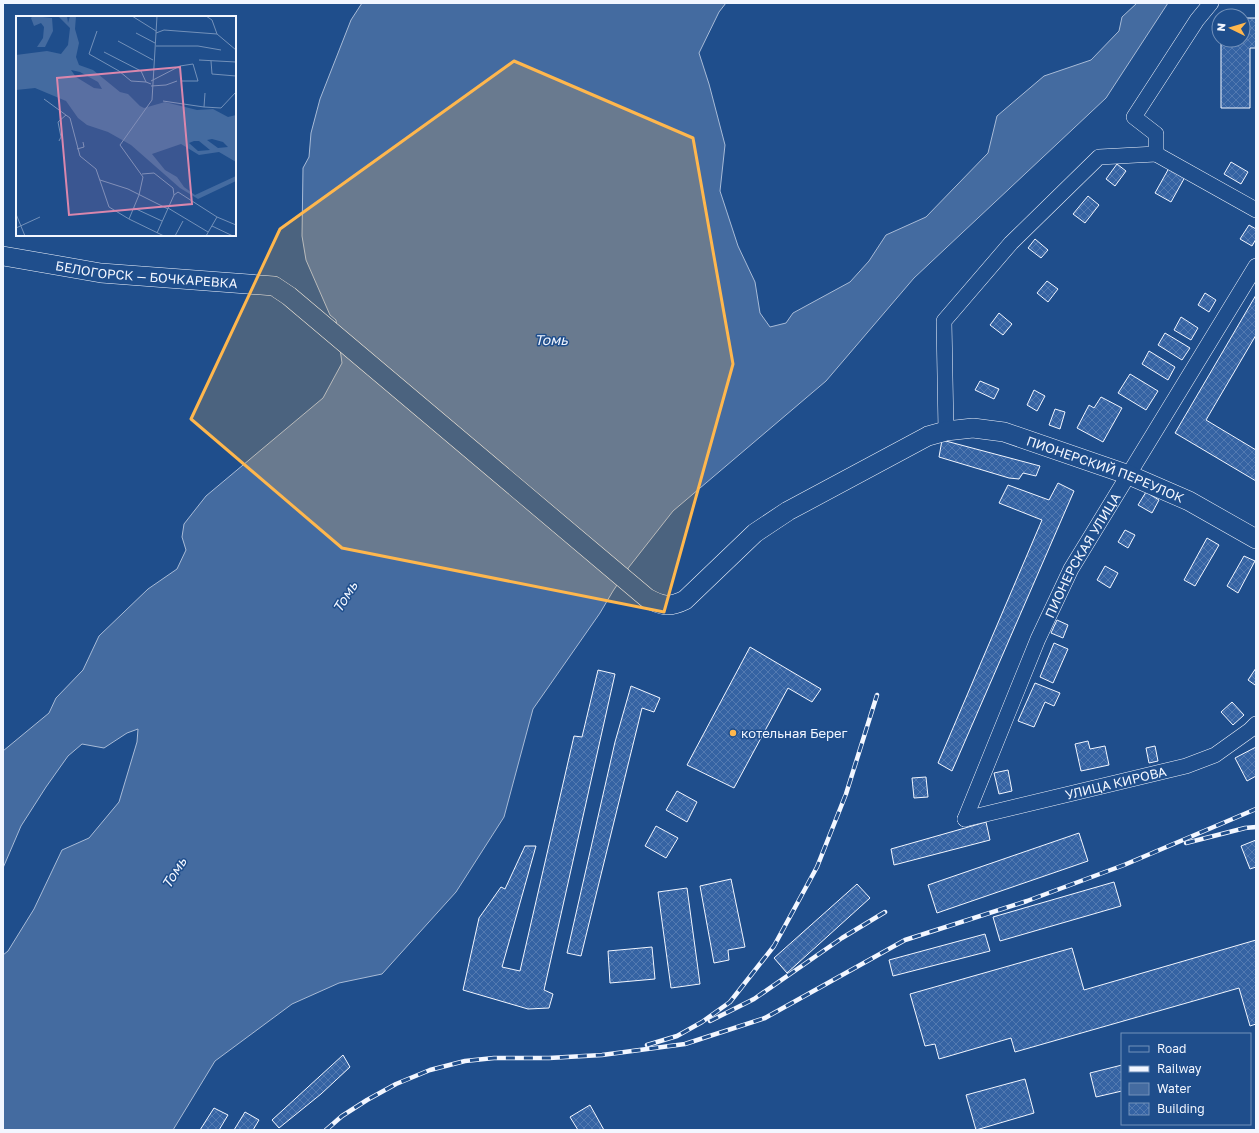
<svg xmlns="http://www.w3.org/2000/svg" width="1259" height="1133" font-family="'Golos Text',sans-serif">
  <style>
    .water { fill: #446ba0; stroke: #a8bbd7 }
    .building { fill: url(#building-cross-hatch); stroke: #f2f6ff }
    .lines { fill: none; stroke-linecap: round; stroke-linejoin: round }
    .minor-casing { stroke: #f2f6ff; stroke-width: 16 }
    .major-casing { stroke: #f2f6ff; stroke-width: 20 }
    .minor { stroke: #1f4e8c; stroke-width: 15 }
    .major { stroke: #1f4e8c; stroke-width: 19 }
    .rail-casing { stroke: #f2f6ff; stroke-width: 4.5 }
    .rail { stroke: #1f4e8c; stroke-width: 3; stroke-dasharray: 9; stroke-linecap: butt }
    .marked { fill: #ffb74d; fill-opacity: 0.2; stroke: #ffb74d; stroke-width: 3; stroke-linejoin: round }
    .poi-dot { fill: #ffb74d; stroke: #1f4e8c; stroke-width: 1.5 }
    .labels { text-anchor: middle; stroke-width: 3; stroke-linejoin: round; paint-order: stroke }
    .street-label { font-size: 13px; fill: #f2f6ff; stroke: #1f4e8c }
    .poi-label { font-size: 13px; fill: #f2f6ff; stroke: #1f4e8c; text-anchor: start }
    .water-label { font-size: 14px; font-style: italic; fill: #f2f6ff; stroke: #1f4e8c }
    .inset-road { fill: none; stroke: #7391ba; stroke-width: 1 }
    .view { fill: #da87ad; fill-opacity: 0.15; stroke: #da87ad; stroke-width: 2 }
    .inset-edge { fill: none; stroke: #f2f6ff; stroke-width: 2 }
  </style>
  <defs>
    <pattern id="building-cross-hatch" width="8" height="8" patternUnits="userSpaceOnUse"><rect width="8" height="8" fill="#3563a3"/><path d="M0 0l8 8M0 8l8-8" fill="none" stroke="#537ab1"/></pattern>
  </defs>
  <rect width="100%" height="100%" fill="#1f4e8c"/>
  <path class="water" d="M362,3h364l-7,9 -20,41 10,31 16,61 -5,46 18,55 17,36 5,31 10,14 16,-4 7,-10 57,-31 19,-21 17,-26 40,-18 62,-64 9,-37 47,-40 47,-16 28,-29 3,-14 15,-14h31l-62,95 -192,180 -88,103 -153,130 -44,56 -16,24 -13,22 -67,96 -29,108 -48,75 -74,82 -43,9 -47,21 -77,57 -42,69h-170v-175l5,-4 26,-42 28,-59 27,-12 30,-36 18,-60 1,-13 -11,4 -23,15 -22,-4 -14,12 -22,31 -25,39 -18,42v-117l46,-38 7,-15 27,-28 16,-34 49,-47 29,-20 9,-19 -4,-13 2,-13 22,-28 117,-98 19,-35 -6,-43 -6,-5 -24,-55 -4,-24 1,-68 6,-11 2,-24 9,-34 31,-79z"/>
  <g class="building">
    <path d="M1243,18h13v30h-6v60h-29v-68h22z"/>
    <path d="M1231,162l17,10 -7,12 -17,-10z"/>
    <path d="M1117,164l9,7 -11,15 -9,-7z"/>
    <path d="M1169,168l16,9 -14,25 -16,-9z"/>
    <path d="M1088,196l11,9 -14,18 -12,-9z"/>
    <path d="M1249,225l7,4v10l-4,7 -12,-7z"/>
    <path d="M1035,239l13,11 -7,8 -13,-10z"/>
    <path d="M1047,281l11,8 -10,13 -11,-9z"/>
    <path d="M1205,293l11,7 -7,12 -11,-7z"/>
    <path d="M1256,295v40l-50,85 50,30v31l-81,-48z"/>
    <path d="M999,313l13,11 -9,11 -13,-10z"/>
    <path d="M1181,317l17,11 -7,12 -17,-10z"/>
    <path d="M1165,333l25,15 -8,12 -24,-15z"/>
    <path d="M1149,351l26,16 -7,13 -26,-16z"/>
    <path d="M1130,374l28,17 -12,19 -28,-17z"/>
    <path d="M980,381l19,8 -5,10 -19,-9z"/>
    <path d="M1034,390l11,6 -8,15 -10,-6z"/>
    <path d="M1101,397l21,11 -19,34 -26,-14 12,-23 5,3z"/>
    <path d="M1055,409l10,3 -5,17 -11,-4z"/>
    <path d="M942,440l98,26 -4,10 -13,-3 -4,6 -10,-1 -70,-21z"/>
    <path d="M1058,483l16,8 -122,280 -14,-8 104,-243 -43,-17 9,-18 41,15z"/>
    <path d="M1146,492l13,8 -7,13 -14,-8z"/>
    <path d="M1125,530l10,5 -7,13 -10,-6z"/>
    <path d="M1207,538l12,7 -24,41 -11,-6z"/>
    <path d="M1244,556l11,5 -17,32 -11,-7z"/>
    <path d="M1105,566l13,7 -8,15 -13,-8z"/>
    <path d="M1057,620l11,5 -5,13 -12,-5z"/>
    <path d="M1054,643l14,6 -15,34 -13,-6z"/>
    <path d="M750,647l71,42 -9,13 -24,-14 -54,100 -47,-23z"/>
    <path d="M1256,668v16l-1,1 -7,-5z"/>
    <path d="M598,670l17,4 -71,316 9,4 -4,14 -21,1 -65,-19 16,-72 22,-31 4,2 20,-43h11l-34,121 18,4 54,-235 8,1z"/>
    <path d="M1035,683l25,10 -6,13 -9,-4 -11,25 -16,-6z"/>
    <path d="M631,686l29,12 -6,14 -12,-4 -61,248 -14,-3 48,-211z"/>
    <path d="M1232,702l12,13 -11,10 -12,-13z"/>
    <path d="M1088,741l2,8 15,-3 4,19 -28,6 -6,-27z"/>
    <path d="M1155,746l3,15 -9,2 -3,-15z"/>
    <path d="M1256,747v29l-9,5 -12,-23z"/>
    <path d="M1008,770l4,21 -13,3 -5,-21z"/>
    <path d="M926,777l2,20 -14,1 -2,-20z"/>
    <path d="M677,791l20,11 -10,20 -21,-12z"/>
    <path d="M986,822l4,18 -96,25 -3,-16z"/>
    <path d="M656,826l22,12 -12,20 -21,-12z"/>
    <path d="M1079,833l9,28 -151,52 -9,-28z"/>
    <path d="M1256,840v27l-6,2 -9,-23z"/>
    <path d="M731,879l14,68 -17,3 1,10 -15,3 -14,-77z"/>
    <path d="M1114,882l7,24 -121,35 -7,-24z"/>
    <path d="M857,884l13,14 -83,75 -13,-15z"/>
    <path d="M687,888l13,96 -29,4 -13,-96z"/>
    <path d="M985,934l5,17 -97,25 -4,-16z"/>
    <path d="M1256,940v84l-6,2 -11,-38 -224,64 -4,-14 -72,21 -4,-15 -10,2 -15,-52 162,-46 12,42z"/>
    <path d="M652,947l3,32 -45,4 -2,-32z"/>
    <path d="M343,1055l7,12 -29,27 -42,34 -7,-8z"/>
    <path d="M1122,1065v26l-26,6 -6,-24z"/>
    <path d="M1025,1079l9,34 -58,17 -10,-35z"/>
    <path d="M590,1105l14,25h-26l-8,-13z"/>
    <path d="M214,1108l14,7 -9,15h-19z"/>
    <path d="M245,1112l14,8 -6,10h-19z"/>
  </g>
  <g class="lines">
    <g class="minor-casing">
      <g id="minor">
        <path d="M1156,154l100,56"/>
        <path d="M946,431l-2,-110 67,-78 88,-86 57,-3v-20l-22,-17 63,-97 14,-17"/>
        <path id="s1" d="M965,819l73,-180 33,-70 185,-303"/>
        <path id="s2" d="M965,819l221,-53 29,-11 35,-25 6,-6"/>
      </g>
    </g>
    <g class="major-casing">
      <g id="major">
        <path id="s3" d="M3,256l98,17 173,13 15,10 358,302c15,8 22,10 38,2l70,-67 33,-22 140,-75 18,-5 27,-3 31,4 125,43 60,26 67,38"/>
      </g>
    </g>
    <use href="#minor" class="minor"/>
    <use href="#major" class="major"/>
    <g class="rail-casing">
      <g id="rail">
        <path d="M1186,843l59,-15 11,-1"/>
        <path d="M710,1021l44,-22 88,-61 43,-26"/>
        <path d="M647,1045l30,-9 25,-14 28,-20 44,-56 43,-79 29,-73 31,-99"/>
        <path d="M326,1130l16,-14 25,-16 29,-16 34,-14 35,-9 29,-3h55l53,-3 83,-11 80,-26 140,-78 122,-39 97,-36 132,-56"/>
      </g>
    </g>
    <use href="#rail" class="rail"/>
  </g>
  <path class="marked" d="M514,61l179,77 40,226 -69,248 -322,-64 -151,-129 89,-190z"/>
  <circle class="poi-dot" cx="733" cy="733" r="4"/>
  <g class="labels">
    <g class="street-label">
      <text dy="5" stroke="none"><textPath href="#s3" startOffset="145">БЕЛОГОРСК — БОЧКАРЕВКА</textPath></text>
      <text dy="5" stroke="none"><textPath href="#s3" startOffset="1280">ПИОНЕРСКИЙ ПЕРЕУЛОК</textPath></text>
      <text dy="5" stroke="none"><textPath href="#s1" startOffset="289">ПИОНЕРСКАЯ УЛИЦА</textPath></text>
      <text dy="5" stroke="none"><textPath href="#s2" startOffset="155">УЛИЦА КИРОВА</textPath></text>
    </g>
    <g class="poi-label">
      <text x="741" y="738">котельная Берег</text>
    </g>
    <g class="water-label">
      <text x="551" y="345">Томь</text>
      <text transform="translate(345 597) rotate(-58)" y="5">Томь</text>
      <text transform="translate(174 873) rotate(-58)" y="5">Томь</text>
    </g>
  </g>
  <g transform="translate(16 16)">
    <rect width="220" height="220" fill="#1f4e8c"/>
    <path d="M17,0l19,2 1,13 -8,16h-8l6,-9 1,-11 -3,-4 -7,3 -3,-8zM42,0h9l1,7 2,-7h6l-1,13 4,14 -3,14 3,8 14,5 27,22 8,2 12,12 4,2 21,-6 32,8 16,-1 15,8 8,-2v47l-17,-10 -20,3 -18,-11 -29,10 13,16 12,7 7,10 11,8 41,-19v5l-38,18 -18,-11 -49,-43 -23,-13 -21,-7 -9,-7 -12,-17 -31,-13 -19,2v-35l31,-4 14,3 7,-9 2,-17zM55,54l9,2 18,10 4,7 -8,-1 -18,-11zM196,123l11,3 5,5 -10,1 -11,-8zM178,125h5l11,9 -12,1 -9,-8z" fill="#446ba0" fill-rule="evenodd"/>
    <path class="inset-road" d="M116,0l24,15M141,0l-5,84 -32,45 23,32 -4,18 -10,24 35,17M190,0l6,4 5,14M81,15l-8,23 30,17 12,10 15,1M120,17l19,10M140,17l8,-3 53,4 19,16M102,25l35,19M140,30h42l23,4M88,36l37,19 5,11 5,2M183,44l37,2M195,45l1,13 24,2M135,65l29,-15 13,-2 5,17h-17M135,70l15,-1 11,-4M189,77l-1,14 17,1 15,-16M28,83l26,19 10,38 16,13 13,38 20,12M147,85l41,6M43,125l2,-4 -3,-15 8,-7M61,133l7,-2 -1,-5M126,158l12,-1 19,15 1,7 4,-3 39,25 19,8M84,164l28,9 40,20M118,192l28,13M152,192l40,24M0,198l9,22M196,210l21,10M0,212l24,-11M141,217l17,-38M159,220l8,-15M190,220l11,-19"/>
    <path class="view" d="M164,51l12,137 -123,11 -12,-137z"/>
    <rect width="220" height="220" class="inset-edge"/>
  </g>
  <rect width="1259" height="1133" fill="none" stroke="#f2f6ff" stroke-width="8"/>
  <rect x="1121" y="1033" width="130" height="92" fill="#1f4e8c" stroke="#7391ba"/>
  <rect x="1129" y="1046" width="20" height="6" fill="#1f4e8c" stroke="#7391ba"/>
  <text x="1157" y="1053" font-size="12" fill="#f2f6ff">Road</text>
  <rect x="1129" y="1066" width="20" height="6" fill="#f2f6ff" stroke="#7391ba"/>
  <text x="1157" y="1073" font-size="12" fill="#f2f6ff">Railway</text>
  <rect x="1129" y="1083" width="20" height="12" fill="#446ba0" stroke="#7391ba"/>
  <text x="1157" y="1093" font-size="12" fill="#f2f6ff">Water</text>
  <rect x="1129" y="1103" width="20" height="12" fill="url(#building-cross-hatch)" stroke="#7391ba"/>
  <text x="1157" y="1113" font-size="12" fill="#f2f6ff">Building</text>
  <g transform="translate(1231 28) rotate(275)"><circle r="19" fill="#1f4e8c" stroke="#7391ba"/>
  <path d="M0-3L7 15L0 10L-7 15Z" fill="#ffb74d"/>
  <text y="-6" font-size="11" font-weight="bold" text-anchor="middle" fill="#f2f6ff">N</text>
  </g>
</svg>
